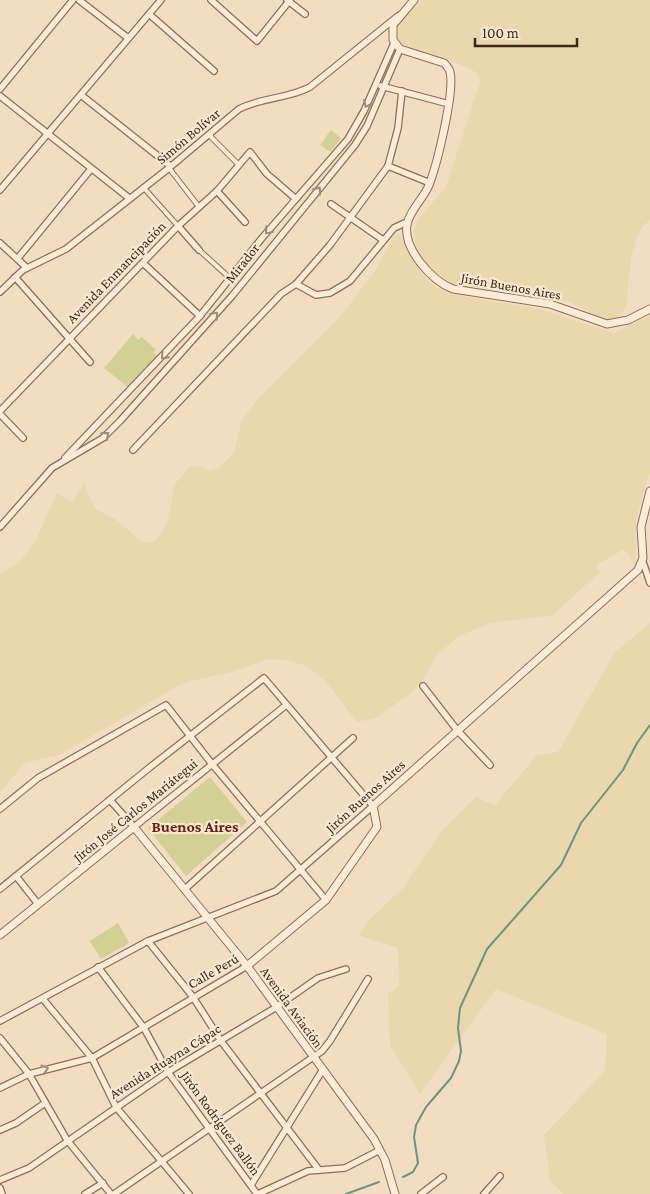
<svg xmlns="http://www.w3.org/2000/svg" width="650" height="1194" font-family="'Crimson Pro',serif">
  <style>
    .farmland { fill: #ead7ae }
    .green { fill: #d2d094 }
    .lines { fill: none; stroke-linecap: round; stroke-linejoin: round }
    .stream { stroke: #6a9583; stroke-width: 2 }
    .pedestrian-casing { stroke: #8f6c56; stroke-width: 6 }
    .minor-casing { stroke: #8f6c56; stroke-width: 8 }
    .tertiary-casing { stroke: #8f6c56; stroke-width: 9 }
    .pedestrian { stroke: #fcebd6; stroke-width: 4 }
    .minor { stroke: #fcebd6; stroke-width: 5.5 }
    .tertiary { stroke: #fcebd6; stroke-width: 7 }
    .oneway { stroke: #9c8979 }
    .labels { text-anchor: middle; stroke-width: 4.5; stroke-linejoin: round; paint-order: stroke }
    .street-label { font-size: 14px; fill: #3d271c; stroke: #f9e8d2 }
    .quarter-label { font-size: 16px; font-weight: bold; fill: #6f1c17; stroke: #f9e8d2 }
  </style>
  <rect width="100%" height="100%" fill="#f3ddc2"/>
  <g class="farmland">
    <path d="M422,0h228v220l-8,7 -6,12 -5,20 -5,48 -7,9 -7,3 -12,-1 -30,-16 -25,-7 -92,-11 -21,-14 -8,-9 -7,-11 -4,-19 5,-12 28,-32 34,-105 -2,-7 -8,-7 -62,-21 -7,-4 -4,-8 1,-9z"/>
    <path d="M399,233l25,44 11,10 14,7 91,15 74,24 36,-18v157l-14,48v42l-2,3 -7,-13 -4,-2 -27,15 4,7 -47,43 -63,8 -31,13 -21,18 -16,27 -13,14 -34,23 -18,4 -32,-41 -18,-15 -20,-6 -19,-1 -36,13 -45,10 -11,5 -117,68 -34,8 -25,29v-218l19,-12 16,-20 22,-49 15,9 13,-20 2,11 10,17 18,9 26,22 8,2 6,-2 12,-17 8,-40 14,-17 11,-1 8,5 11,-3 8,-8 7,-8 8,-32 15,-20 82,-82 36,-47 16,-30z"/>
    <path d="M650,623v571h-87l-13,-14 -6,-45 61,-64 2,-37 -111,-45 -76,105 -30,-49 -2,-51 11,-8 -1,-38 -40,-13 12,-16 32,-30 40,-58 34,-34 19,8 41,-49 22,-4 57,-100z"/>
  </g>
  <g class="green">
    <path d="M331,130l10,8 -10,14 -11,-7z"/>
    <path d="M133,334l5,6 4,-3 14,13 -3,2 5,4 -29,32 -25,-20z"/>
    <path d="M210,777l37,45 -61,54 -38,-48z"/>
    <path d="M118,923l11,20 -28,16 -11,-18z"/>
  </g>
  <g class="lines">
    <g class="stream">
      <path d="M403,1177l10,-5 5,-9 -4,-26 2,-12 10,-18 25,-29 8,-17 2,-10 -3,-23 2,-20 27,-59 74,-84 20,-42 42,-53 14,-27 13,-18"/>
      <path d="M346,1194l33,-12"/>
    </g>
    <g class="pedestrian-casing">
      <g id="pedestrian">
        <path d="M211,133v4l28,28"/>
        <path d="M169,168l30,39"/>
        <path d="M143,187l35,39"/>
        <path d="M199,250l32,29"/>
      </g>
    </g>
    <g class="minor-casing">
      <g id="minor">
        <path d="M79,0l49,38"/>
        <path d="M211,0l46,41 33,-41"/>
        <path d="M287,0l18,14"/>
        <path d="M149,14l65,57"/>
        <path d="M381,86l68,18"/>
        <path d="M0,89l73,-89"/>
        <path d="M81,95l87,69 1,4"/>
        <path d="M0,96l129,102"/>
        <path d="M388,166l42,17"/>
        <path d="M0,190l161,-190"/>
        <path d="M217,191l28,31"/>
        <path d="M331,204l52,36"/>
        <path d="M178,226l21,24"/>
        <path d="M0,243l27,25"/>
        <path d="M18,258l73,-89"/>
        <path d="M143,263l57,53"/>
        <path d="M15,277l75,85"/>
        <path d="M296,284l20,11 14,-2 20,-12 44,-53 13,-6"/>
        <path d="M0,292l23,-22 43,-21 103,-81 70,-59c23,-12 49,-10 71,-22l88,-71"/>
        <path d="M0,411l178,-185 39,-35 33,-39 17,22 29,25"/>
        <path d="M0,414l23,24"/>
        <path d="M133,450l148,-156 15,-10 34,-39 58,-79 10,-38 4,-37"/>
        <path d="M65,458l135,-142 62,-78 86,-99 16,-28 30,-68"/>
        <path d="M0,527l52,-59 51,-30 17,-17 112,-125 123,-151 12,-19 33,-77"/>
        <path d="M643,562l7,21"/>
        <path d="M423,686l34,44 33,35"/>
        <path d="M110,800l24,27 151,-121"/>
        <path d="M0,809l38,-31 128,-73 46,59 114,136"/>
        <path d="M16,876l22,28"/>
        <path d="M0,889l149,-121 115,-90 109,128 -97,85 -128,50 -148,80"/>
        <path d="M185,889l168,-151"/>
        <path d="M148,941l45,56 28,44 98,129"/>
        <path d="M98,967l46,61 24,44 89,122"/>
        <path d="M43,999l49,59 24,49 73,87"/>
        <path d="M0,1038l29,36 38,66 44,54"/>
        <path d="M0,1088l29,-14 63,-16 155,-92"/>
        <path d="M0,1130l16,-7 29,-20"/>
        <path d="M0,1180l29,-12 139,-96 107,-64 43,-30 28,-9"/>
        <path d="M251,1185l71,-114"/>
        <path d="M0,1188l2,6"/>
        <path d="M85,1194l18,-11"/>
        <path d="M114,1194l208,-143 8,-10 38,-62"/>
        <path d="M258,1194l50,-23 37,-3 35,-18"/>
        <path d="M421,1194l22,-17"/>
        <path d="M484,1194l16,-18"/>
      </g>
    </g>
    <g class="tertiary-casing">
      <g id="tertiary">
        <path d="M414,0l-21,25v15l7,9 44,14c3,3 5,5 6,9 5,19 -13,93 -21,113 -5,13 -20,26 -22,40 -4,24 25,56 46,64l97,15 57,20 21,-4 22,-11"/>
        <path d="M0,935l134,-108 113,139 127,173 11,21 10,34"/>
        <path d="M247,966l79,-66 51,-73 -4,-21 265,-236 5,-12 -2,-31 9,-36"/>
      </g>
    </g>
    <use href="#pedestrian" class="pedestrian"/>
    <use href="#minor" class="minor"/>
    <use href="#tertiary" class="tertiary"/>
  </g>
  <defs><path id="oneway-chevron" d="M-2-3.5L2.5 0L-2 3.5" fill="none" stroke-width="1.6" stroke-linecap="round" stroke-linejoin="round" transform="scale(1.25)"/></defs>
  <g class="oneway">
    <use href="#oneway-chevron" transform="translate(367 104) rotate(114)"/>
    <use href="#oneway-chevron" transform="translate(318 190) rotate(-52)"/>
    <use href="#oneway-chevron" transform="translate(268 231) rotate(130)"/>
    <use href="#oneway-chevron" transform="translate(215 315) rotate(-49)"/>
    <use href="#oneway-chevron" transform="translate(164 356) rotate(133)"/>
    <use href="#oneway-chevron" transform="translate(106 435) rotate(-41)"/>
    <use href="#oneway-chevron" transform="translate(45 1069) rotate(-15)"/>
  </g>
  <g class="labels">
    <g class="street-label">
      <text transform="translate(188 136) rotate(-40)" y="5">Simón Bolívar</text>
      <text transform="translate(242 263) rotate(-52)" y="5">Mirador</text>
      <text transform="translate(116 272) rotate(-46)" y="5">Avenida Enmancipación</text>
      <text transform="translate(511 286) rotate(10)" y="5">Jirón Buenos Aires</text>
      <text transform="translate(365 796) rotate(-42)" y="5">Jirón Buenos Aires</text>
      <text transform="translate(135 810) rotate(-39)" y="5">Jirón José Carlos Mariátegui</text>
      <text transform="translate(213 971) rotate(-30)" y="5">Calle Perú</text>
      <text transform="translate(292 1007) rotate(54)" y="5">Avenida Aviación</text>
      <text transform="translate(165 1061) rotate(-32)" y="5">Avenida Huayna Cápac</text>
      <text transform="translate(221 1123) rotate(54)" y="5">Jirón Rodríguez Ballón</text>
    </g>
    <g class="quarter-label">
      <text x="195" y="832">Buenos Aires</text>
    </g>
  </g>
  <path d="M475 38v8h102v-8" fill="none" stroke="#3d271c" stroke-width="2.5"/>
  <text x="482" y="38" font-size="15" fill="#3d271c" stroke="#f9e8d2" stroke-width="4" paint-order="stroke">100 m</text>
</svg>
